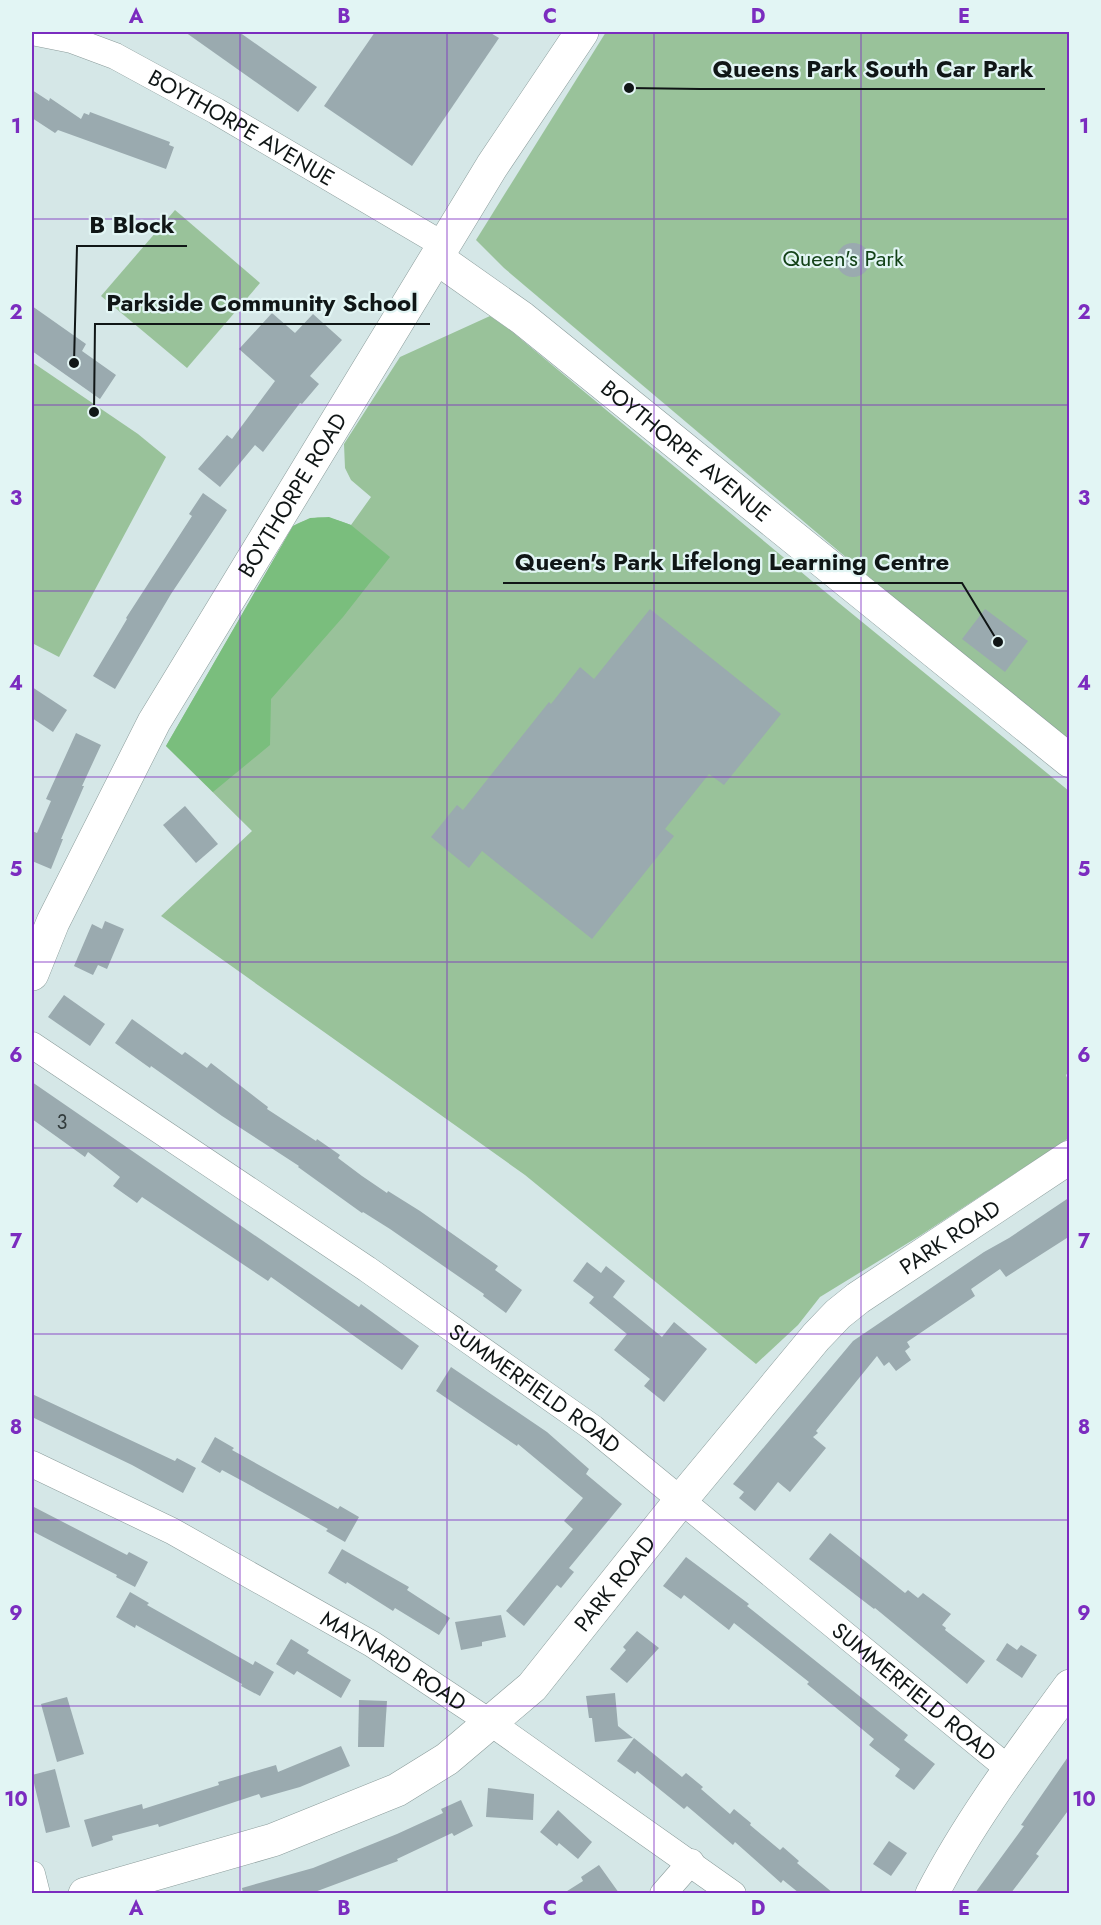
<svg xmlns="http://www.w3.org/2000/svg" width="1101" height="1925" font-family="Jost,sans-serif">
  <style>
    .green { fill: #99c29a }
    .forest { fill: #7abe7d }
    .building { fill: #9aaaaf }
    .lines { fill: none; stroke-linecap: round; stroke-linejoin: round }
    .street-casing { stroke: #8b9c9b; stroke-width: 27 }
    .secondary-casing { stroke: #8b9c9b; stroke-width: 34 }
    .street { stroke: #fff; stroke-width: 26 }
    .secondary { stroke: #fff; stroke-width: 33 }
    .grid { fill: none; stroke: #7b2cbf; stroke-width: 1.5; stroke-opacity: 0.55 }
    .labels { text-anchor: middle; stroke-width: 4.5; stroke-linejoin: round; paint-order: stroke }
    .number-label { font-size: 20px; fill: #323b3c }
    .street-label { font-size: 22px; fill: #101616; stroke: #e2f5f4 }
    .park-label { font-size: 22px; fill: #134218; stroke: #e2f5f4 }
    .leader { fill: none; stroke: #101616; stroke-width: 2 }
    .callout-dot { fill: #101616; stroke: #e2f5f4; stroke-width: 2 }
    .callout-label { font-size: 24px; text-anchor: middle; font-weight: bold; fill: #101616; stroke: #e2f5f4; stroke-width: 4.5; stroke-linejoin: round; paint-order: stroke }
    .neatline { fill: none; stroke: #7b2cbf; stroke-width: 2 }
    .grid-label { font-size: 20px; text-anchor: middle; font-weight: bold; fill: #7b2cbf }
  </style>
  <rect width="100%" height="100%" fill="#d5e7e7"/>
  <g class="green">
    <path d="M606,32h463v714l-565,-478 -28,-28z"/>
    <path d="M175,210l85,73 -73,85 -86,-72z"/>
    <path d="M490,316l20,14 302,251 257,210 1,280 -4,4 3,8v55l-148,97 -101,62 -22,28 -42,39 -231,-189 -364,-259 91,-85 -86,-85 127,-220c24,-12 33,-10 58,-1l20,-28 -20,-17 -6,-12 -1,-24 56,-87z"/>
    <path d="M32,362l106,72 28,23 -107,200 -27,-14z"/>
  </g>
  <path class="forest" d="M329,517l22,8 39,32 -47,60 -72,82 -1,46 -57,47 -47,-46 127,-220 17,-8z"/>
  <g class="building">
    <path d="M185,32h54l78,55 -19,25z"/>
    <path d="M375,32h114l10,6 -87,128 -88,-60z"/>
    <path d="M32,90l17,11 1,-3 31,21 3,-6 5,2 1,-3 80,30 -1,3 5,2 -8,22 -108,-39 -3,3 -23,-15z"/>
    <circle cx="853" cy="260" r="17"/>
    <path d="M32,306l54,38 -4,7 34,24 -16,24 -68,-48z"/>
    <path d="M272,313l23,20 18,-19 29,26 -32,36 9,8 -17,20 -2,-1 -37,49 -8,-7 -35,42 -22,-18 29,-34 5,4 43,-58 -36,-32z"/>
    <path d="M203,493l24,17 -56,84 -56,95 -22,-13 34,-57 -1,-1 66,-102 -3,-2z"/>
    <path d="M650,609l131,105 -57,71 -15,-11 -44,55 9,7 -82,103 -110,-88 -13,17 -38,-31 26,-32 6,5 86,-108 2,2 29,-37 14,12z"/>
    <path d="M985,609l43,32 -23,31 -43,-33z"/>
    <path d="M32,687l35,23 -14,22 -21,-14z"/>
    <path d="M76,733l25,12 -19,41h2l-23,53h2l-12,30 -19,-8v-30l5,2 14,-32 -5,-2z"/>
    <path d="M185,806l33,38 -22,19 -33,-38z"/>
    <path d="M105,921l19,8 -17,40 -9,-4 -5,10 -19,-9 18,-42 10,5z"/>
    <path d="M64,995l41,29 -15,22 -42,-29z"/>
    <path d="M132,1019l50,36 3,-3 22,16 4,-5 57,44 -1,2 49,32 1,-2 23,16 -2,3 24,18 25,17 1,-2 32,20 78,55 -3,4 27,20 -16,23 -23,-17 1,-2 -42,-29 -52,-36 -27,-17 -1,1 -64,-46 1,-1 -77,-50 -71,-50 -1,2 -35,-25z"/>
    <path d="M32,1082l327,225 2,-3 58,42 -17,24 -131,-93 -3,4 -126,-84 -5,6 -24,-17 7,-9 -32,-25 -3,5 -53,-38z"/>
    <path d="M1070,1197v39l-64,41 -6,-8 -29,20 4,7 -68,46 3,5 -5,4 6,9 -15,11 -7,-9 -5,4 -7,-10 -61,75 2,2 -5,4 13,11 -36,44 -12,-10 -23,29 -16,-13 5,-6 -11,-8 120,-143 131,-89 25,-14z"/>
    <path d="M587,1262l14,11 5,-7 19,15 -12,16 49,40 12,-15 33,27 -43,53 -20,-16 6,-7 -36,-29 13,-16 -38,-31 5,-6 -21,-16z"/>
    <path d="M451,1367l96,65 42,37 -3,5 36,30 -53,64 5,4 -13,16 -4,-3 -33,41 -18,-15 67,-82 -9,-8 19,-23 -65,-54 -1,2 -81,-55z"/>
    <path d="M32,1394l143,67 2,-3 19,10 -13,25 -51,-28 -100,-48z"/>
    <path d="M215,1437l19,11 -2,2 106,59 2,-3 19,11 -14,25 -19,-11 2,-2 -80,-45 -26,-14 -2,3 -19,-11z"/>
    <path d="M32,1506l95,49 2,-3 19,10 -13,25 -19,-10 1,-2 -85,-44z"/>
    <path d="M830,1533l75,60 3,-3 10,8 5,-5 28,21 -9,11 4,3 -1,2 40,31 -18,23 -92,-76 -1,1 -65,-50z"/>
    <path d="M342,1549l67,38 -2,3 43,28 -11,17 -44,-27 -2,3 -46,-29 -1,2 -18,-11z"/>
    <path d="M686,1557l63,47 -2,2 161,129 -4,5 31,24 -21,26 -19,-14 5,-7 -31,-24 5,-6 -67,-55 2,-2 -75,-59 -5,7 -45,-35 -3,4 -18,-13z"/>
    <path d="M130,1592l19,11 -2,2 106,60 2,-4 19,11 -14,24 -19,-10 1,-2 -106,-59 -1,3 -19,-11z"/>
    <path d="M501,1615l5,22 -24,5v4l-21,4 -6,-28z"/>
    <path d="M637,1631l22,17 -32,35 -17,-14 16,-19 -3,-3z"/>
    <path d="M291,1639l18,11 -2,3 44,27 -10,18 -44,-27 -3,4 -18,-11z"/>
    <path d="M1007,1643l10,7 4,-5 16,10 -15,23 -26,-18z"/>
    <path d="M615,1693l3,33 15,12 -38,4 -3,-24h-3l-3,-22z"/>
    <path d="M67,1697l17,57 -27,8 -16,-58z"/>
    <path d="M359,1700l28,1 -3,46h-26z"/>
    <path d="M634,1738l48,39 4,-4 17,14 -2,2 29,25 4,-5 17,14 -1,2 30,25 3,-3 16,14 -2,2 36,30h-34l-16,-13 -2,3 -46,-41 -2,3 -46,-39 -3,3 -47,-38 -2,3 -18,-13z"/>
    <path d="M341,1746l9,20 -50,21 -39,11 -2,-4 -100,33 -1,-3 -46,12 1,4 -21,7 -8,-27 58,-16 1,5 76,-24 -1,-3 58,-17 2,7z"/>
    <path d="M1070,1754v54l-34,46 3,2 -28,37h-36l49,-67 -3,-1z"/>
    <path d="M55,1769l15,58 -24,6 -14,-58z"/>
    <path d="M488,1788l46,6 -1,26 -47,-3z"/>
    <path d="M461,1800l12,26 -19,10 -2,-3 -55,26 1,2 -86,32h-69l-1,-5 71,-20 84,-34 46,-21 -2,-4z"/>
    <path d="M558,1810l34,32 -14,17 -19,-16 -2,3 -17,-14z"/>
    <path d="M889,1841l18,12 -16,23 -18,-12z"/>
    <path d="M599,1865l20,28h-55l19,-12 -2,-4z"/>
  </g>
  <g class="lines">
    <g class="street-casing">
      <g id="street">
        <path id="s1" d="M32,32l40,8 43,16 101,55 229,135"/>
        <path id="s2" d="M32,1045l335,224 226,159 417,342"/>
        <path id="s3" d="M32,1464l140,67 200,113 119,79 242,171"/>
        <path d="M32,1874l5,20"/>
        <path d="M663,1894l28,-32"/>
      </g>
    </g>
    <g class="secondary-casing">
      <g id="secondary">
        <path id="s4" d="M437,258l85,60 548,443"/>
        <path id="s5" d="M32,974l21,-52 101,-200 338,-556 90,-134"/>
        <path id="s6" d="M85,1894l188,-54 124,-50 50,-31 85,-72 149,-187 135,-163 22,-23 20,-16 212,-141"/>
        <path d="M932,1894c38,-74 89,-141 138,-208"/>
      </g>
    </g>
    <use href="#street" class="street"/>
    <use href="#secondary" class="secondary"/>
  </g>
  <path class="grid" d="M240,32v1862M447,32v1862M654,32v1862M861,32v1862M32,219h1038M32,405h1038M32,591h1038M32,777h1038M32,962h1038M32,1148h1038M32,1334h1038M32,1520h1038M32,1706h1038"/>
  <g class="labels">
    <g class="number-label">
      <text x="62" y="1129">3</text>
    </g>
    <g class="street-label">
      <text dy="8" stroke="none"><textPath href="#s1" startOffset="232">BOYTHORPE AVENUE</textPath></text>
      <text dy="8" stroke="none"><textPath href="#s4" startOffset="315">BOYTHORPE AVENUE</textPath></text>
      <text dy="8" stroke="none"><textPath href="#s5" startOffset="546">BOYTHORPE ROAD</textPath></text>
      <text dy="8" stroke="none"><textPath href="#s6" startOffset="1118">PARK ROAD</textPath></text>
      <text dy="8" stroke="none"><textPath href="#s2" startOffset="609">SUMMERFIELD ROAD</textPath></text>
      <text dy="8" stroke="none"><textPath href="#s6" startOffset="632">PARK ROAD</textPath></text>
      <text dy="8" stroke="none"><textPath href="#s3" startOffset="412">MAYNARD ROAD</textPath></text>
      <text dy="8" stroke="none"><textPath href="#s2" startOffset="1095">SUMMERFIELD ROAD</textPath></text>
    </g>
    <g class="park-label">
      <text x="843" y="266">Queen's Park</text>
    </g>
  </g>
  <path class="leader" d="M629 88L700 89H1045M74 363L77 246H187M94 412L95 324H430M998 642L962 583H503"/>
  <g class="callout-dot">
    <circle cx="629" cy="88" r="6"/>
    <circle cx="74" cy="363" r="6"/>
    <circle cx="94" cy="412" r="6"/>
    <circle cx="998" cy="642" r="6"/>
  </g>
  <g class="callout-label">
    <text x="873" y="77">Queens Park South Car Park</text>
    <text x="132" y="233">B Block</text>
    <text x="262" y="311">Parkside Community School</text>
    <text x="732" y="570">Queen's Park Lifelong Learning Centre</text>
  </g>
  <rect width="1101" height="1925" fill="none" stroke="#e2f5f4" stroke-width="66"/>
  <rect x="33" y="33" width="1035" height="1859" class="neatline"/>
  <g class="grid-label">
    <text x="136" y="23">A</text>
    <text x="344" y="23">B</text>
    <text x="550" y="23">C</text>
    <text x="758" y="23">D</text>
    <text x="964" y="23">E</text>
    <text x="16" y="133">1</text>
    <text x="1084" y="133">1</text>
    <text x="16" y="319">2</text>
    <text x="1084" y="319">2</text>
    <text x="16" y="505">3</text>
    <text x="1084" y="505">3</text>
    <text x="16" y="690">4</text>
    <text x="1084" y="690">4</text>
    <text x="16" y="876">5</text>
    <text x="1084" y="876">5</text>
    <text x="16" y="1062">6</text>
    <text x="1084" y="1062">6</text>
    <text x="16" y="1248">7</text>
    <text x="1084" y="1248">7</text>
    <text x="16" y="1434">8</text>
    <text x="1084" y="1434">8</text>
    <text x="16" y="1620">9</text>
    <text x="1084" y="1620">9</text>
    <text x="16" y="1806">10</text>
    <text x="1084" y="1806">10</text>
    <text x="136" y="1915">A</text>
    <text x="344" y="1915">B</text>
    <text x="550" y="1915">C</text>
    <text x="758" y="1915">D</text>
    <text x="964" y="1915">E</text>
  </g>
</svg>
